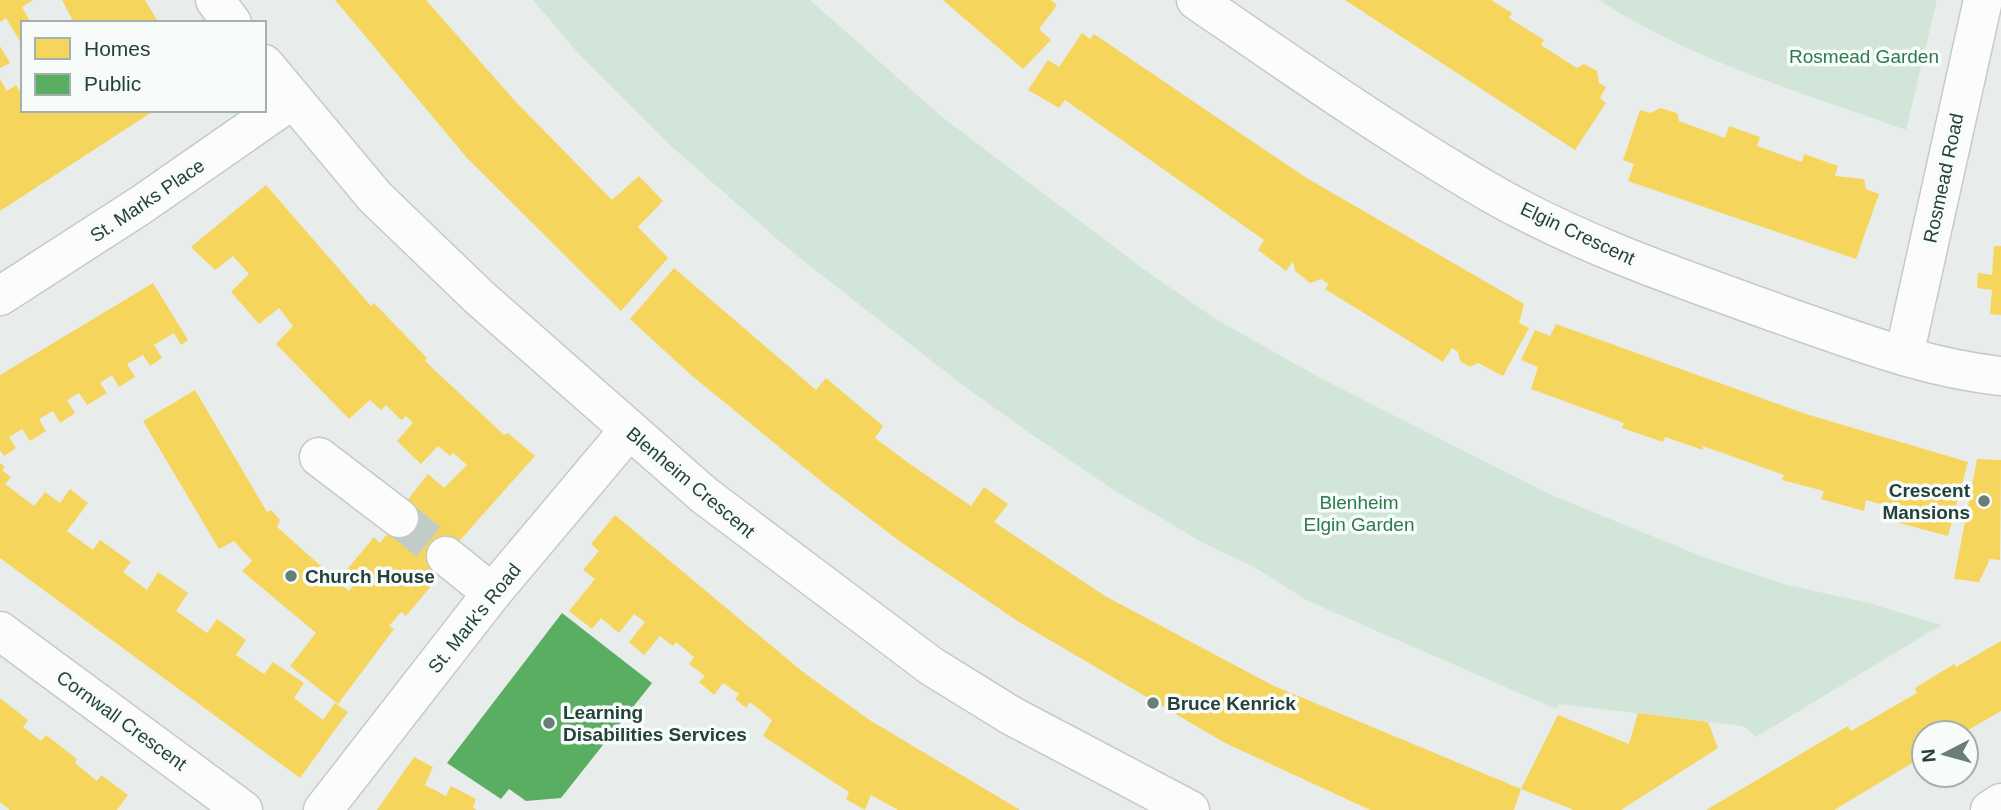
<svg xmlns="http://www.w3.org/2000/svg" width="2001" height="810" font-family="Arial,sans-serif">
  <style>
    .green { fill: #d1e6d8 }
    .homes { fill: #f6d55c }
    .public { fill: #5aae61 }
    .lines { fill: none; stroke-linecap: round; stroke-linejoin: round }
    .minor-tunnel { stroke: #c1cbc8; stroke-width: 38; stroke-dasharray: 38 19; stroke-linecap: butt }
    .minor-casing { stroke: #c5cac8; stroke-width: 41 }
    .minor { stroke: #fcfcfc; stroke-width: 38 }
    .poi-dot { fill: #697e78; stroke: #f7fbf9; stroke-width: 2.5 }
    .labels { text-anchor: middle; stroke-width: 7; stroke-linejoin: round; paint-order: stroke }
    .park-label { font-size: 19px; fill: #2d7a4b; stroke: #f7fbf9 }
    .street-label { font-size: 19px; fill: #24423a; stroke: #f7fbf9 }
    .poi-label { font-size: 19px; font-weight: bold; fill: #24423a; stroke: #f7fbf9; text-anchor: start }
  </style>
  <rect width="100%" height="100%" fill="#e8edeb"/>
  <g class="green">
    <path d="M533,0h277l131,116 201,152 72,50 108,61 229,116 155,63 81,27 82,18 72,22 -185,112 -11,-10 -10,-2 -176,-21 -3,5 -248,-108 -54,-34 -49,-23 -93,-55 -91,-62 -57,-41 -172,-134 -120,-105 -95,-95z"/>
    <path d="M1599,0h338l-31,130c-104,-37 -213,-69 -307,-130z"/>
  </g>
  <g class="homes">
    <path d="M0,0h33l-11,7 9,16h-8v23l-17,-28 -6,4z"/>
    <path d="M62,0h83l12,20 -5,3h-87l7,-4z"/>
    <path d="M335,0h91l90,102 96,98 27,-24 24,25 -25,26 30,31 -47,53 -153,-152z"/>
    <path d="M943,0h108l6,5 -18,24 12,11 -28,29z"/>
    <path d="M1345,0h146l21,13 -3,5 35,22 -3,5 36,23 7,-4 13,7 2,12 7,4 -6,11 6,5 -31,47z"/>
    <path d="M1082,33l8,6 4,-5 211,143 219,127 -5,19 10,5 -26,48 -25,-13 -8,4 -10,-6 -2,-9 -6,-4 -9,14 -118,-73 4,-5 -8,-5 -11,4 -15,-12 -2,-10 -7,10 -28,-21 6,-10 -199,-140 -6,8 -31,-18 20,-30 11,7z"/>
    <path d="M0,46l10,17 -10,5z"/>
    <path d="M0,79l7,12 9,-6 7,12v13h132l-155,101z"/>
    <path d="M1660,108l17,5 2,8 46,17 4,-12 31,11 -3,9 45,16 2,-8 34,12 -3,10 29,3 2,10 13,5 -23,65 -228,-78 6,-17 -11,-4 17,-50 11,3z"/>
    <path d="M266,185l105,121 3,-3 53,55 -2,3 79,74 4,-2 27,23 -89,100 -20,24 6,5 -26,31 -5,-4 -12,14 5,3 -56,75 -48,-38 26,-33 -74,-62 10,-10 -18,-20 -15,8 -76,-128 52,-31 72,122 4,-2 9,10 -3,7 72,64 7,-9 -12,-9 30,-36 6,6 30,-38 -4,-3 22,-28 16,14 23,-23 -14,-12 -3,3 -12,-10 -17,18 -24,-23 16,-18 -7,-7 -5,4 -15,-15 -5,5 -11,-10 -21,19 -73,-75 17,-18 -14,-18 -20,16 -28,-32 18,-18 -16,-18 -18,14 -24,-23z"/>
    <path d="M1994,246h7v69l-11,-1 2,-24 -15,-2 1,-15 14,2z"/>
    <path d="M674,268l142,122 10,-12 57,48 -8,12 35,26 61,42 13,-19 24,17 -14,18 111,74 169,90 247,103 -7,21h-144l-145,-67 -206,-121 -117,-79 -75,-57 -136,-111 -61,-56z"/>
    <path d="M153,283l35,57 -7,5 -7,-12 -20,12 8,13 -12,8 -7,-11 -16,9 8,13 -16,10 -7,-12 -12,8 7,10 -20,12 -8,-12 -12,7 8,13 -15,10 -7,-12 -14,8 7,12 -16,10 -8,-12 -13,8 7,11 -12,8 -4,-6v-75z"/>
    <path d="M1556,324l250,90 162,48 -20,74 -49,-13 3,-13 -36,-10 -2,11 -43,-12 3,-8 -42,-11 2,-5 -81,-29v4l-38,-13 -2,5 -41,-14 2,-5 -93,-34 7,-22 -17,-7 14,-30 15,6z"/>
    <path d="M1977,459l24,1 -1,100 -10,-1 -11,23 -25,-3z"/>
    <path d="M0,463l5,4 -3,3 9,7 -6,7 29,22 11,-14 15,11 10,-14 18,14 -21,28 26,19 7,-10 31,22 -8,10 24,18 11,-18 30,21 -12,18 31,22 10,-14 29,21 -10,15 28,19 9,-12 31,21 -10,15 29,22 12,-17 13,9 -48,66 -300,-220z"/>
    <path d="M615,515l188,157 65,47 152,91h-122l-27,-15 -6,15 -19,-11 3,-7 -86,-56 9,-16 -22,-18 -4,6 -11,-9 4,-5 -16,-11 -9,12 -15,-13 6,-6 -16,-12 5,-7 -18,-15 -3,4 -13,-10 -16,19 -15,-13 16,-20 -11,-8 -15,19 -18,-15 -9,11 -23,-18 26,-32 -12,-9 16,-19 -8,-7z"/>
    <path d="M2001,641v70l-38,22h-39v23l-90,54h-128l142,-84 3,5 66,-38 -2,-5 39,-24 2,3z"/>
    <path d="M0,698l28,22 -5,7 18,14 5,-6 31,24 -2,4 22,18 4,-6 27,20 -11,15h-107l-10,-8z"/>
    <path d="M1638,713l70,9 10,26 -97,62h-47l-53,-21 37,-74 71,29z"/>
    <path d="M414,757l19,10 -8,18 21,11 5,-10 25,13 -3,9 5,2h-101z"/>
  </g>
  <path class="public" d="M562,613l90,70 -91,115 -35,3 -17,-12 -8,10 -54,-36z"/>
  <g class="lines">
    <path class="minor-tunnel" d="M399,518l47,38"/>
    <g class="minor-casing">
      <g id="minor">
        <path d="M215,0l17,23"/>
        <path d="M1196,0c96,66 192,133 293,192 92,53 194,87 293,123 72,25 143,53 219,61"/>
        <path d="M264,64l111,133 104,100 225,198 227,171 81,50 178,94"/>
        <path d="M0,296l141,-91 151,-105"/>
        <path d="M1904,356l79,-356"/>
        <path d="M319,457l80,61"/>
        <path d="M446,556l46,37"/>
        <path d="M0,631l243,179"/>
        <path d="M323,810l169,-217 137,-163"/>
        <path d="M1990,810l11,-7"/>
      </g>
    </g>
    <use href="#minor" class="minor"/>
  </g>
  <g class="poi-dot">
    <circle cx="1984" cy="501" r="7"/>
    <circle cx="291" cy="576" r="7"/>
    <circle cx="1153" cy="703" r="7"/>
    <circle cx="549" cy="723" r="7"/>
  </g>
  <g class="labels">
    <g class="park-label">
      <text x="1864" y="63">Rosmead Garden</text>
      <text x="1359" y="509">Blenheim<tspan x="1359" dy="22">Elgin Garden</tspan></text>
    </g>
    <g class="street-label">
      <text transform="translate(1943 178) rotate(-78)" y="7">Rosmead Road</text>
      <text transform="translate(147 200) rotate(-34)" y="7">St. Marks Place</text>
      <text transform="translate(1578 233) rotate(25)" y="7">Elgin Crescent</text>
      <text transform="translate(691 482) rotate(40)" y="7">Blenheim Crescent</text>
      <text transform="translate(474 618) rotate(-51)" y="7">St. Mark's Road</text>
      <text transform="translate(122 720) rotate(36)" y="7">Cornwall Crescent</text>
    </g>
    <g class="poi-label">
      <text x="1970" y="497" text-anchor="end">Crescent<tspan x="1970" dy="22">Mansions</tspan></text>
      <text x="305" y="583">Church House</text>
      <text x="1167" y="710">Bruce Kenrick</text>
      <text x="563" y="719">Learning<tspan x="563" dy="22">Disabilities Services</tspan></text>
    </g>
  </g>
  <rect x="21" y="21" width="245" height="91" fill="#f7fbf9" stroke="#a3b1ad" stroke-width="2"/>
  <rect x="35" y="38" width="35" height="21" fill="#f6d55c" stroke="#a3b1ad" stroke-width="2"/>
  <text x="84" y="56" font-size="21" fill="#24423a">Homes</text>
  <rect x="35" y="74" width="35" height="21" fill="#5aae61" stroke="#a3b1ad" stroke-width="2"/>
  <text x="84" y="91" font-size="21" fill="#24423a">Public</text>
  <g transform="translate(1945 754) rotate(264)"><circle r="33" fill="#f7fbf9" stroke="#a3b1ad" stroke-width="2"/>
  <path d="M0-5L12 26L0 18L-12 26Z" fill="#697e78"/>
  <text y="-10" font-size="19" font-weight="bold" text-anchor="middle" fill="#24423a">N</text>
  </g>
</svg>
